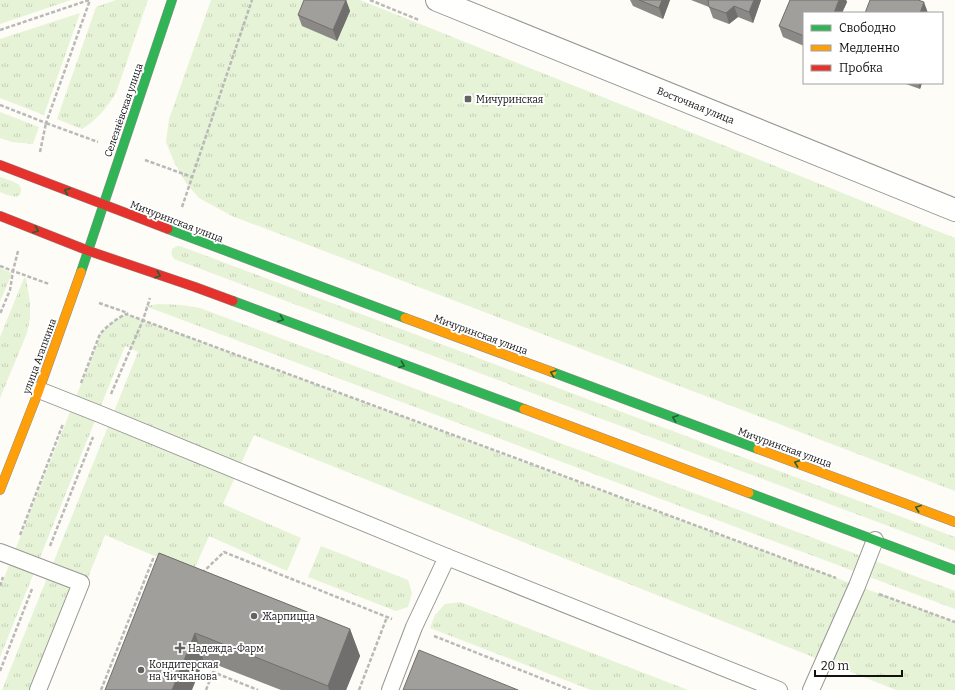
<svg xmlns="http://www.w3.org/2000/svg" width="955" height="690" font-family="Bitter,serif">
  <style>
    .grass { fill: url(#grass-tufts) }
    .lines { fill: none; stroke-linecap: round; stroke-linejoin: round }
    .lane-casing { stroke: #979795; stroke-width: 18 }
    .street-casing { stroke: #979795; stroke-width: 24 }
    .fast-casing { stroke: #8e8d8b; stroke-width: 10 }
    .slow-casing { stroke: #8e8d8b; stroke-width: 10 }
    .jam-casing { stroke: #8e8d8b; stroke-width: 10 }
    .path { stroke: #b9b9b8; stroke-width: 2.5; stroke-dasharray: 4 2; stroke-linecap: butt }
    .lane { stroke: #fffffe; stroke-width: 16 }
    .street { stroke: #fffffe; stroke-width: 22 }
    .fast { stroke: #30b455; stroke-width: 9 }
    .slow { stroke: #ff9f0a; stroke-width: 9 }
    .jam { stroke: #e5322d; stroke-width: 9 }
    .wall { fill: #8a8986 }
    .shaded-wall { fill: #716f6d }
    .building { fill: #a19f9c; stroke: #716f6d }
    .oneway { stroke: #206233 }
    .poi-dot { fill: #646362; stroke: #fff; stroke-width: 1.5 }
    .labels { text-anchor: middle; stroke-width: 4; stroke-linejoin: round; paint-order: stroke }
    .poi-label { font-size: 10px; fill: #111; stroke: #fff; text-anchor: start }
    .street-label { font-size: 10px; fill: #111; stroke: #fff }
  </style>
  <defs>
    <pattern id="grass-tufts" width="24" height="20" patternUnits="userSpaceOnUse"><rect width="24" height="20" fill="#e7f3d7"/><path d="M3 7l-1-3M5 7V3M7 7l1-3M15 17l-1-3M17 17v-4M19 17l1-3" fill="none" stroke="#c5cfb8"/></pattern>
  </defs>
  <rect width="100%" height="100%" fill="#fdfcf7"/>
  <g class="grass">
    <path d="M0,0h71l-71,24z"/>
    <path d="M116,0h32l-32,93c-9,14 -19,27 -34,36l-25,-10 39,-112z"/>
    <path d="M211,0h149l595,238v253l-723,-275 -33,-18 -13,-15 -12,-21 -8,-20 3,-23z"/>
    <path d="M80,13l-36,102 -44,-17v-59z"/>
    <path d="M0,112l39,15 -6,17 -21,-2 -12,-4z"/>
    <path d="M0,177c6,2 13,4 18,7 2,2 3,3 3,6 0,12 -15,4 -21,2z"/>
    <path d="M177,246h3l775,291v14l-781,-292c-2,-3 -3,-5 -2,-10z"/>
    <path d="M0,268l12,5 -12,29z"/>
    <path d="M24,278h2l4,24v16l-3,15 -27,65v-61z"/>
    <path d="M159,304l23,1 18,3 755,283v18l-810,-303z"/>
    <path d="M126,314l829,308v68h-59l-642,-255 -31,69 78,34 -14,33 -78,-35 -16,36 9,4 -97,-41 -62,155h-41l136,-338 -13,-6 -125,311v-69l101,-254c7,-9 15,-15 25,-20z"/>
    <path d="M321,546l87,34 4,13 -4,14 -12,4 -88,-34z"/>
    <path d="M460,602l228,88h-97l-161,-62 5,-13 10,-11z"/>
  </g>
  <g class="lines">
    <g class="lane-casing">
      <g id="lane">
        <path d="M39,390l63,25 345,142 -33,70 -24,63"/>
        <path d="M0,552l81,31 -43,107"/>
        <path d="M447,557l332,133"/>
        <path d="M811,690l46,-104 18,-46"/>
      </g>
    </g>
    <g class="street-casing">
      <path id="street" d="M437,0l518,210"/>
    </g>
    <g class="fast-casing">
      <g id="fast">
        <path d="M168,229l237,89"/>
        <path d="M81,272l91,-272"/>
        <path d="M233,301l291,108"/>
        <path d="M552,372l206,77"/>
        <path d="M749,493l206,77"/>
      </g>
    </g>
    <g class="slow-casing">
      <g id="slow">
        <path d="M405,318l147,54"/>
        <path d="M524,409l225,84"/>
        <path d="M758,449l197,73"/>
        <path d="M0,490l39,-100 42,-118"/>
      </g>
    </g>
    <g class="jam-casing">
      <g id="jam">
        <path d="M0,165l168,64"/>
        <path d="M0,216l89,35 106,36 38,14"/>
      </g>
    </g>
    <g class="path">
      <path d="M370,0l49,20"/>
      <path d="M0,30l89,-30"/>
      <path d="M0,105l46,18 44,-123"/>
      <path d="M40,152l6,-29 52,19"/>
      <path d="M145,160l47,17"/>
      <path d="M182,207l70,-207"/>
      <path d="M18,251l-5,20 36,13"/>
      <path d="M0,266l13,5 -3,19 -10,24"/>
      <path d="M99,303l29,10"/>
      <path d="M81,383l19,-49c7,-8 16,-15 26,-20l403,149 307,115"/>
      <path d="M111,394l32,-74 7,-22"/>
      <path d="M20,535l43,-111"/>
      <path d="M50,546l43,-109"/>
      <path d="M202,573l22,-21 168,67"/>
      <path d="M0,586l3,-9"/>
      <path d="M879,594l76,28"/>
      <path d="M434,636l137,54"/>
      <path d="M0,671l32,-82"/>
      <path d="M101,690l52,-131 6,3"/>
      <path d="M206,690l7,-18 45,18"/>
      <path d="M359,690l28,-73"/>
    </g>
    <use href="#lane" class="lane"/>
    <use href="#street" class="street"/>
    <use href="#fast" class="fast"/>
    <use href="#slow" class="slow"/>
    <use href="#jam" class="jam"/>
  </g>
  <g class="wall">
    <path d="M346,0l4,11 -13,30 -35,-15 -4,-11z"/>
    <path d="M630,0h40l-7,19 -30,-13z"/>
    <path d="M691,0h70l-8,23 -15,-6 -9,7 -16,-6 -4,-11z"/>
    <path d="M790,0h56l1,2 -5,11h-38v33l-21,-9 -4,-11z"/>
    <path d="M903,83h19l-2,6z"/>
    <path d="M159,553l191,76 10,27 -14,34h-65l-77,-30z"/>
  </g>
  <g class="shaded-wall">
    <path d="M346,0l4,11 -13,30 -4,-11z"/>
    <path d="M662,0h8l-7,19 -4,-11z"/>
    <path d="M754,0h7l-8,23 -4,-11z"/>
    <path d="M839,0h7l1,2 -5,11h-8z"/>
    <path d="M924,2l4,11h-8z"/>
    <path d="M734,6l4,11 -9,7 -3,-11z"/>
    <path d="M918,83h4l-2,6z"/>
    <path d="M350,629l10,27 -14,34h-17l-1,-4z"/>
    <path d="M195,633l9,27 -12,30h-20z"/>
  </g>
  <g class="building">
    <path d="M304,0h42l-13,30 -35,-15z"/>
    <path d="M639,0h23l-3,8z"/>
    <path d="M708,0h46l-5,12 -15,-6 -8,7 -17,-6z"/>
    <path d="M790,0h49l-5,13h-30v23l-25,-10z"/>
    <path d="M870,0h48l6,2 -4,11h-55z"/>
    <path d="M159,553l191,76 -22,57 -133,-53 -23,57h-67z"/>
    <path d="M419,650l99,40h-115z"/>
  </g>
  <defs><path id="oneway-chevron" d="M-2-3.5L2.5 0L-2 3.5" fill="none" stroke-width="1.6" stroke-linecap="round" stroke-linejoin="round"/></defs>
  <g class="oneway">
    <use href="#oneway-chevron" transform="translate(67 191) rotate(-159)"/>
    <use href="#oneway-chevron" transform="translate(36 230) rotate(21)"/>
    <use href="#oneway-chevron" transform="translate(158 275) rotate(19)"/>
    <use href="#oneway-chevron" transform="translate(281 319) rotate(20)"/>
    <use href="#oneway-chevron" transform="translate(402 365) rotate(20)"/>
    <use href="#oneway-chevron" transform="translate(553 373) rotate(-160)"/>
    <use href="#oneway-chevron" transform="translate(675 418) rotate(-160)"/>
    <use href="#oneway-chevron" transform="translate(797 463) rotate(-160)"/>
    <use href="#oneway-chevron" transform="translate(918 508) rotate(-160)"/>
  </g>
  <g class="poi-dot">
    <rect x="464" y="95" width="8" height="8" rx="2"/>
    <circle cx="254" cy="616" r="4"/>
    <path d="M178 642h4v4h4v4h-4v4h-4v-4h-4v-4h4z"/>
    <circle cx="141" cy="670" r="4"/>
  </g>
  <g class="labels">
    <g class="poi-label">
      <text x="476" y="103">Мичуринская</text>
      <text x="262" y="620">Жарпицца</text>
      <text x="188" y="652">Надежда-Фарм</text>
      <text x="149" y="668">Кондитерская<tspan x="149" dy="12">на Чичканова</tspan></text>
    </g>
    <g class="street-label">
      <text transform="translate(696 105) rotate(22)" y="4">Восточная улица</text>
      <text transform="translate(123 110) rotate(-71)" y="4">Селезнёвская улица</text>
      <text transform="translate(177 221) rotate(21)" y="4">Мичуринская улица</text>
      <text transform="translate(481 334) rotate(20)" y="4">Мичуринская улица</text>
      <text transform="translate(39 356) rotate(-70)" y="4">улица Агапкина</text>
      <text transform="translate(785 447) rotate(20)" y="4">Мичуринская улица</text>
    </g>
  </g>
  <rect x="803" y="12" width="140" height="72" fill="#ffffff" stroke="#a0a0a0"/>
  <rect x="811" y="25" width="20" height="6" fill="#30b455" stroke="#a0a0a0"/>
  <text x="839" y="32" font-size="12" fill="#111111">Свободно</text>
  <rect x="811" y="45" width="20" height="6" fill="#ff9f0a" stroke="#a0a0a0"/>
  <text x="839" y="52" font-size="12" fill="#111111">Медленно</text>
  <rect x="811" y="65" width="20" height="6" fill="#e5322d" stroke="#a0a0a0"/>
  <text x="839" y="72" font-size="12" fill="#111111">Пробка</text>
  <path d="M815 670v6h87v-6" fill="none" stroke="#111111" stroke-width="2"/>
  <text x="821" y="670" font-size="12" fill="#111111" stroke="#ffffff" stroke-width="3" paint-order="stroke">20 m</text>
</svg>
